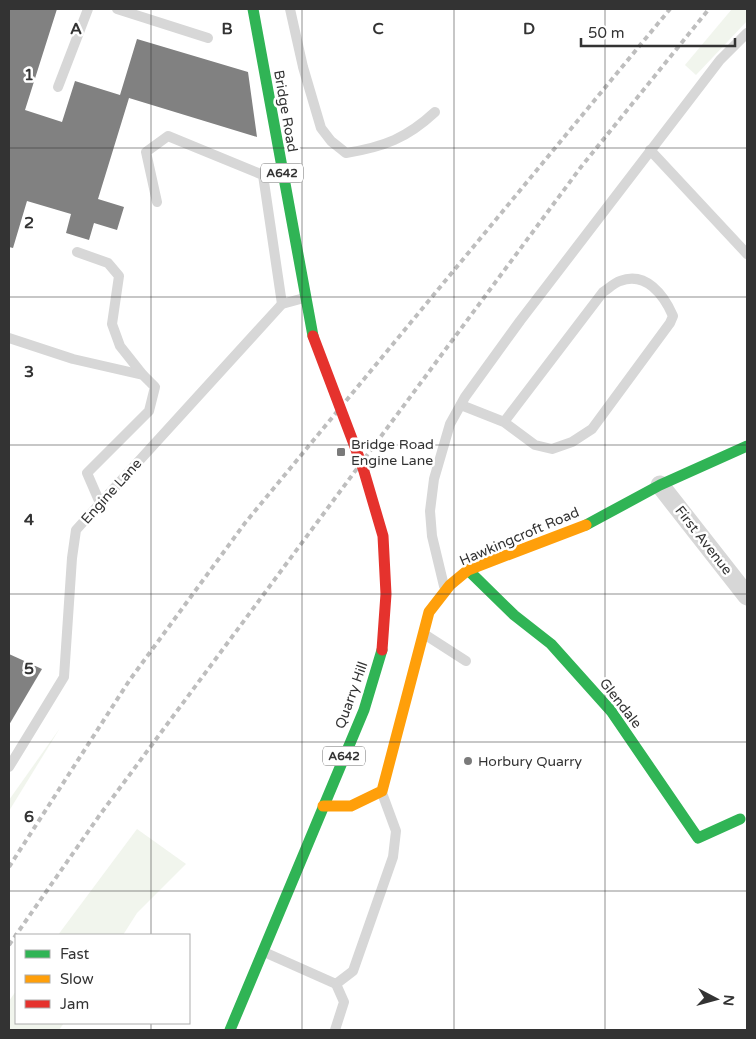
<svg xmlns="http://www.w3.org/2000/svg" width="756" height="1039" font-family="'Varela Round',sans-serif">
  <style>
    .green { fill: #f1f5ed }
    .building { fill: #818181 }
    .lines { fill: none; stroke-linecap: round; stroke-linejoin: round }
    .lane { stroke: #d7d7d7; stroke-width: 10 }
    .street { stroke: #d7d7d7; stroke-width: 19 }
    .fast { stroke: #30b455; stroke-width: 11 }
    .slow { stroke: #ff9f0a; stroke-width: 11 }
    .jam { stroke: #e5322d; stroke-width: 11 }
    .rail { stroke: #bebebe; stroke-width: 4; stroke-dasharray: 5 4; stroke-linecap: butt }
    .jam-bridge { stroke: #e5322d; stroke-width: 11 }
    .grid { fill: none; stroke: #333; stroke-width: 1; stroke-opacity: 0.55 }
    .poi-dot { fill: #7a7a7a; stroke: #fff; stroke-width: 2 }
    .labels { text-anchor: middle; stroke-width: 5; stroke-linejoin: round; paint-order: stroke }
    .shield { fill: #fff; stroke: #707070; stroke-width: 1 }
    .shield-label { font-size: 12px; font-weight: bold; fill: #333 }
    .street-label { font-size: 14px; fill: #333; stroke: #fff }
    .poi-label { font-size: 14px; fill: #333; stroke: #fff; text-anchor: start }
    .grid-label { font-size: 16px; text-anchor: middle; font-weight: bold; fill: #333; stroke: #fff; stroke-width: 5; stroke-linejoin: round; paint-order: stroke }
  </style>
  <rect width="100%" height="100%" fill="#fff"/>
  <g class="green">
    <path d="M732,9h15v12l-51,54 -11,-10z"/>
    <path d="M60,728l-51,83v-11z"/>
    <path d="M137,829l49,35 -49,49 -14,22h-65z"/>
    <path d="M16,991v32h48l-5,7h-50v-29z"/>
  </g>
  <g class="building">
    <path d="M9,9h48l-32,101 37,12 13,-41 45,14 17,-56 111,33 9,65 -128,-39 -31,101 26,8 -7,23 -23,-7 -5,17 -23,-7 5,-19 -44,-13 -14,47 -4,-1z"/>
    <path d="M9,654l33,15 -33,56z"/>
  </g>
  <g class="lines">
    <g class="lane">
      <path d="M117,9l91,29"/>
      <path d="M290,9l13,58 18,61 10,13 15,12c38,-6 61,-15 89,-41"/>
      <path d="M58,87l30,-78"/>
      <path d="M650,150l97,104"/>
      <path d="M157,202l-11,-50 22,-16 95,39 19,129"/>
      <path d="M77,252l31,11 11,13 -7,48 8,22 23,29"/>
      <path d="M9,338l64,21 70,16 12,12 -6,24 -62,62 13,30"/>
      <path d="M461,405l43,17 31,23 17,4 20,-7 20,-13 78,-106 3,-7c-9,-21 -27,-45 -53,-35 -6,2 -12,8 -17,11l-99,130"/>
      <path d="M444,586l-12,-50 -2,-25 4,-32 16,-55 15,-27 55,-76 200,-261 27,-27"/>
      <path d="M424,634l42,27"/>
      <path d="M9,767l55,-90 8,-119 4,-28 206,-226 22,-6"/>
      <path d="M264,952l72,32 8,18 -9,28"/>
      <path d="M336,984l17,-13 40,-114 3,-26 -14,-38"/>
    </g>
    <path class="street" d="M660,485l87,111"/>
    <g class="fast">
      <path d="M253,9l60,327"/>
      <path d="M586,525l74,-40 87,-39"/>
      <path d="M468,570l46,45 37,29 60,67 87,127 42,-19"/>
      <path d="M230,1030l134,-320 18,-60"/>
    </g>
    <path class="slow" d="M323,806h28l31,-15 47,-179 21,-27 18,-15 118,-45"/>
    <path class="jam" d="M363,468l20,68 3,58 -4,56"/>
    <g class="rail">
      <path d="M9,867l120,-186 116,-158 425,-514"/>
      <path d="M9,945l90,-129 482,-649 128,-158"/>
    </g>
    <path class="jam-bridge" d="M313,336l50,132"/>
  </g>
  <path class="grid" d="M151,9v926M302,9v1021M454,9v1021M605,9v1021M9,148h738M9,297h738M9,445h738M9,594h738M9,742h738M9,891h738M151,1023v7"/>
  <g class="poi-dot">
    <rect x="336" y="447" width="10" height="10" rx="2.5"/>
    <circle cx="468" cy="761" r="5"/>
  </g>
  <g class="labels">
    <g class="shield">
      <rect x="261" y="163.5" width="42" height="19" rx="4"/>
      <rect x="323" y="746.5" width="42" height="19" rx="4"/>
    </g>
    <g class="shield-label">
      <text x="282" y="177">A642</text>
      <text x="344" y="760">A642</text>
    </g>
    <g class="street-label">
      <text transform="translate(286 111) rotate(80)" y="5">Bridge Road</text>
      <text transform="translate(111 491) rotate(-48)" y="5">Engine Lane</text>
      <text transform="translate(519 536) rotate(-23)" y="5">Hawkingcroft Road</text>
      <text transform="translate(704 540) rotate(52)" y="5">First Avenue</text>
      <text transform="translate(351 695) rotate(-70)" y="5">Quarry Hill</text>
      <text transform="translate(621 703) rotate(52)" y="5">Glendale</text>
    </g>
    <g class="poi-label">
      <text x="351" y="449">Bridge Road<tspan x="351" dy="16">Engine Lane</tspan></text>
      <text x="478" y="766">Horbury Quarry</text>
    </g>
  </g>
  <g class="grid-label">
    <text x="76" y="34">A</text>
    <text x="227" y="34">B</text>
    <text x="378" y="34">C</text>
    <text x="529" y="34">D</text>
    <text x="29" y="80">1</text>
    <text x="29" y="228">2</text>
    <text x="29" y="377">3</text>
    <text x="29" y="525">4</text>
    <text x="29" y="674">5</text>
    <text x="29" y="822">6</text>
  </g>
  <rect width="756" height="1039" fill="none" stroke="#333333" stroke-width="20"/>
  <rect x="15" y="934" width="175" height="90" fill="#ffffff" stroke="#adadad"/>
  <rect x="25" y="950" width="25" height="8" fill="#30b455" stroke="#adadad"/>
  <text x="60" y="959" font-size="15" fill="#333333">Fast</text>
  <rect x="25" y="975" width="25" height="8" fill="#ff9f0a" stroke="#adadad"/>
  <text x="60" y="984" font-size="15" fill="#333333">Slow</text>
  <rect x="25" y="1000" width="25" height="8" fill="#e5322d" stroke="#adadad"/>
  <text x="60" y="1009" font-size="15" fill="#333333">Jam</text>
  <g transform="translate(716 999) rotate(96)" stroke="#ffffff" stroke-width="4" paint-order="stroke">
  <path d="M0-4L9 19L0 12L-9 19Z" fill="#333333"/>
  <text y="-8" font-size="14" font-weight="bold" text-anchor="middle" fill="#333333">N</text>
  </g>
  <path d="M581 38v8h154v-8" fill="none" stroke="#333333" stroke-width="2.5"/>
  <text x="588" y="38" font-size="15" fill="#333333" stroke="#ffffff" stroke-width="4" paint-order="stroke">50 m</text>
</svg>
